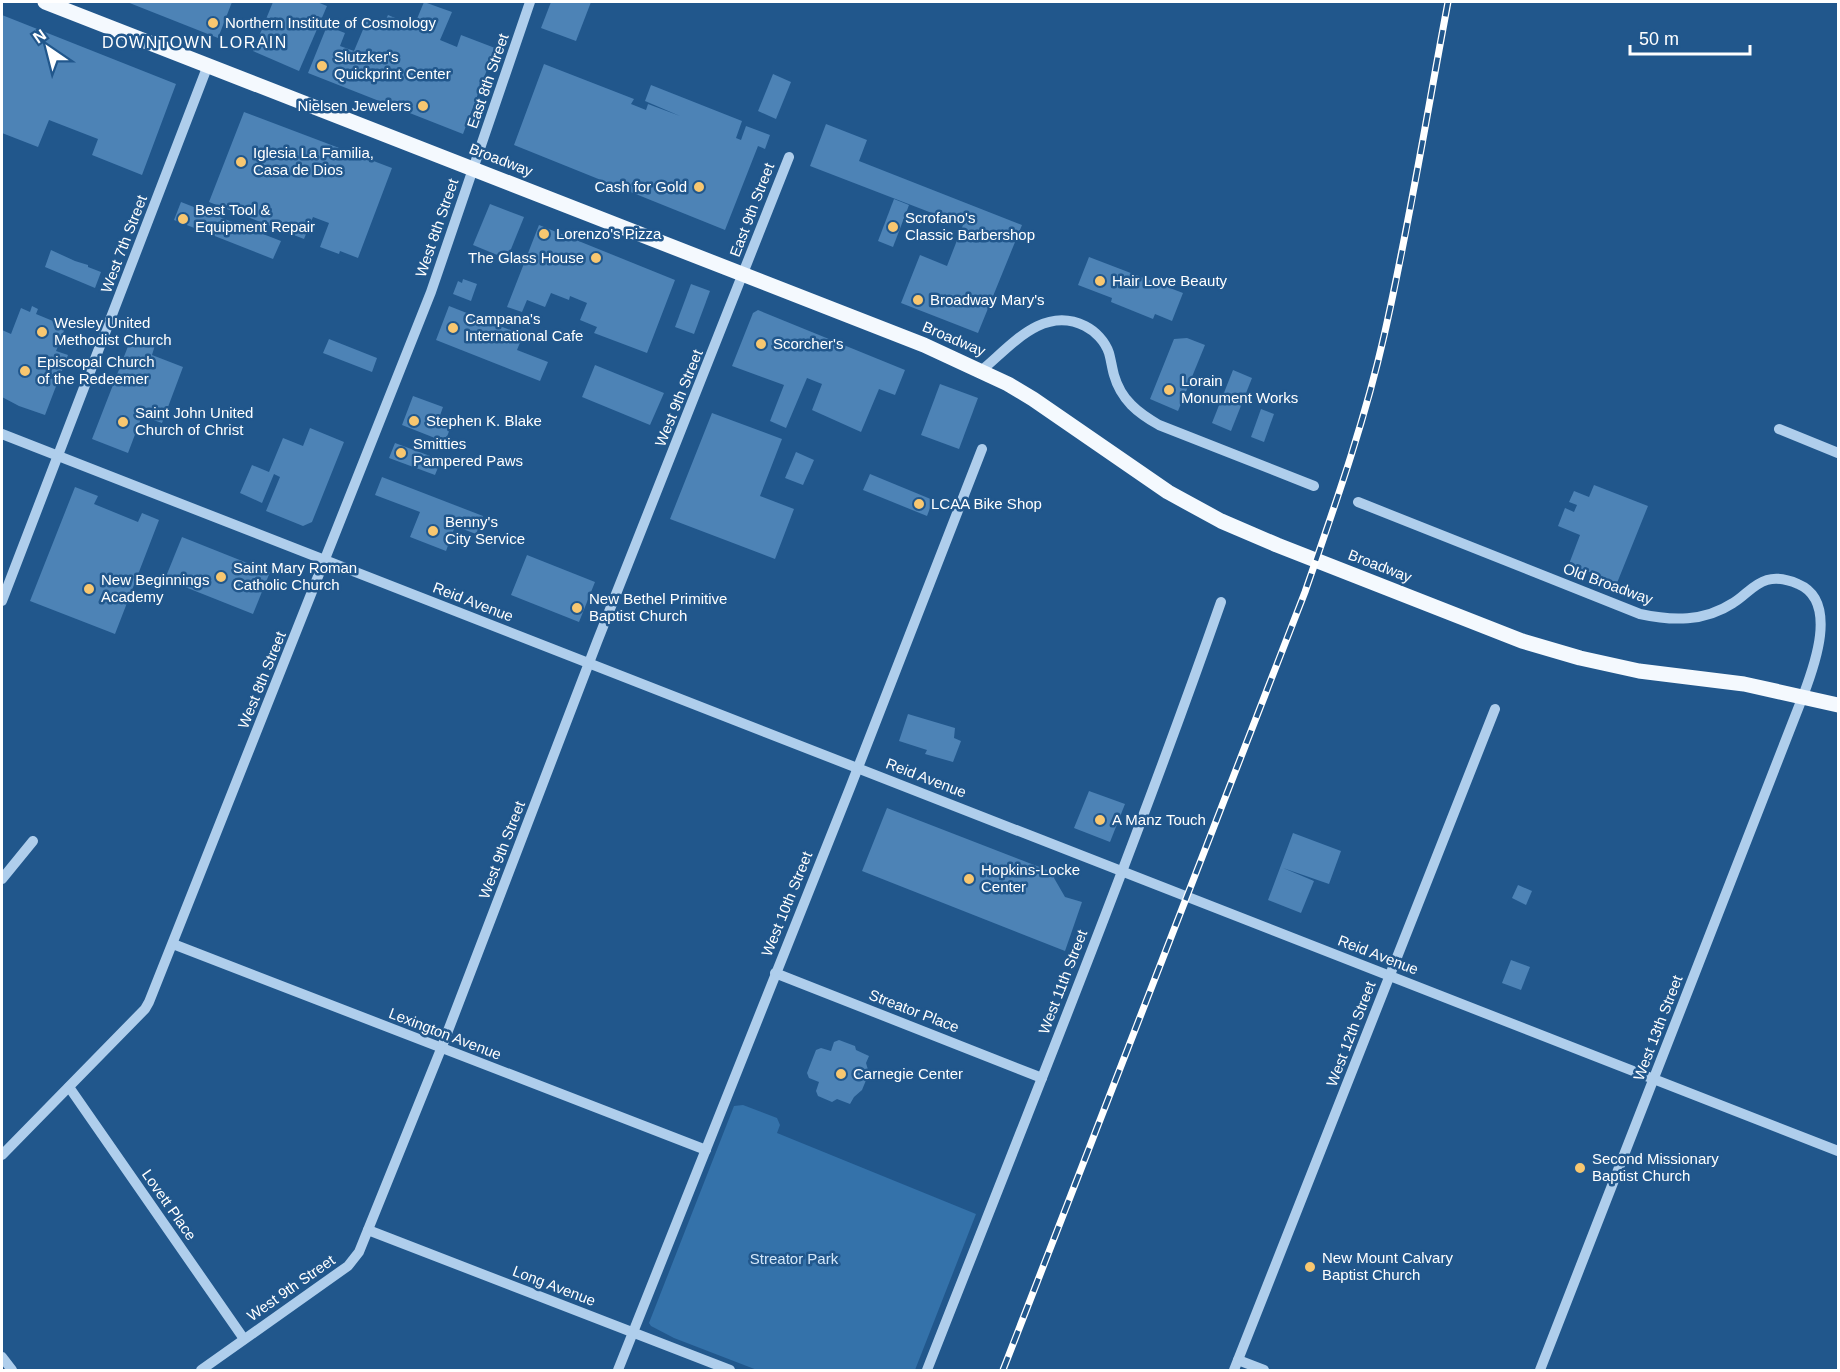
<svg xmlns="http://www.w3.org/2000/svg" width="1840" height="1372" font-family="Arial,sans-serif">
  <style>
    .green { fill: #3472aa }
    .building { fill: #4d83b6 }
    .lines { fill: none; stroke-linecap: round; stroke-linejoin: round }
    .minor { stroke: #afceec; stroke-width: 10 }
    .major { stroke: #f4f9fe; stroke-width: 15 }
    .rail-casing { stroke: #fff; stroke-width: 7 }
    .rail { stroke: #21578c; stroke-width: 4.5; stroke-dasharray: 14; stroke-linecap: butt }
    .poi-dot { fill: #f8c770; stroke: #21578c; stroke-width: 2 }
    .labels { text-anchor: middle; stroke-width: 5; stroke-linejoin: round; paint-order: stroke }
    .poi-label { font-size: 15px; fill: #fff; stroke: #21578c; text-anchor: start }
    .street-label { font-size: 15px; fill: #fff; stroke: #21578c }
    .park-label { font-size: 15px; fill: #d4e7f9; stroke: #21578c }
    .neighbourhood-label { font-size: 16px; letter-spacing: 1.5px; fill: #fff; stroke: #21578c }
  </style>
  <rect width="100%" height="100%" fill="#21578c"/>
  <path class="green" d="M743,1105l34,13 3,7 -3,8 199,81 -61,156h-158l-83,-32 -23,-12 -2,-3 85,-217z"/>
  <g class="building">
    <path d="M127,2h105l-14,36z"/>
    <path d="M273,2h44l10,4 -28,65 -46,-20z"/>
    <path d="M424,2l28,10 -12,28 17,7 4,-12 34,13 -32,86 -155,-61 19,-47 18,7 -5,13 14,5 13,-31 16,6 5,-11 26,11z"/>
    <path d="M551,2h40l-15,39 -35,-13z"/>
    <path d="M2,15l174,69 -34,91 -50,-20 6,-16 -49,-19 -11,27 -36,-14z"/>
    <path d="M544,64l90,35 -3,5 15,6 2,-6 32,12 -35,-15 6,-16 91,36 -6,17 5,2 5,-14 24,9 -5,14 -7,-3 -33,84 -211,-85z"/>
    <path d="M773,74l18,8 -15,37 -18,-8z"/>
    <path d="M244,112l148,56 -34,90 -18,-7 -1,3 -19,-7 9,-24 -16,-6 -9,22 -95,-37z"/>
    <path d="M826,124l41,16 -8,21 163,64 -44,108 -77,-30 19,-48 27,11 16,-41 -153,-59z"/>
    <path d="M894,199l15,6 -16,42 -15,-6z"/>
    <path d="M181,202l100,39 -8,18 -99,-39z"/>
    <path d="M490,204l34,13 -17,42 -34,-14z"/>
    <path d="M539,225l136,55 -28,73 -53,-20 3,-6 -17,-7 7,-17 -17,-7 -1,4 -18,-7 -6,14 -18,-7 -5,12 -15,-5z"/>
    <path d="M51,250l24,11 13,4v2l13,5 -6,16 -50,-21z"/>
    <path d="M1089,257l94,36 -11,28 -17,-7 -2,5 -42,-17 1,-4 -34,-13z"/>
    <path d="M463,279l14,5 -6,17 -18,-7 5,-13 4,2z"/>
    <path d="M691,284l19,7 -16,43 -19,-7z"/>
    <path d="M32,306l6,3 -2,5 29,12 -2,8 3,1 -3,10 -4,-1 -3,7 12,4 -23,60 -26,-9 -17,-9v-67l9,4 10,-26 9,4z"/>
    <path d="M449,306l74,29 -6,15 31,12 -8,19 -104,-41z"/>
    <path d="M758,310l147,60 -10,25 -16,-6 -18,43 -49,-22 10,-26 -15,-6 -21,50 -16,-7 14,-36 -52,-19 21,-53z"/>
    <path d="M132,336l23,9 -3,10 31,12 -21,56 -20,-7 -14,37 -36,-14z"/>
    <path d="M1187,338l18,7 -27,66 -28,-12 24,-60z"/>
    <path d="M329,339l48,19 -5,14 -49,-19z"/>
    <path d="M595,365l69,28 -14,32 -68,-28z"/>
    <path d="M1233,370l19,8 -21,53 -19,-8z"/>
    <path d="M940,384l38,14 -19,51 -38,-14z"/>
    <path d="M413,396l30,11 -5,14 13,5 -6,16 -43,-17z"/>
    <path d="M1261,409l13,5 -10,28 -13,-5z"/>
    <path d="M712,413l70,26 -22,57 34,13 -19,50 -105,-40z"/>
    <path d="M310,428l34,14 -32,80 -9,4 -37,-15 14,-34 -6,-3 -12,29 -22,-10 12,-28 17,7 14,-34 20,8z"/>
    <path d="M395,443l46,17 -6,15 -46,-17z"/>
    <path d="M796,452l18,8 -11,25 -18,-7z"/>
    <path d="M870,474l63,26 -6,16 -64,-26z"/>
    <path d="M382,477l101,39 -7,18 -21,-8 -9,25 -36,-14 10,-25 -45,-17z"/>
    <path d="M1594,485l54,21 -31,77 -48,-19 11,-29 -22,-9 7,-18 9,4 3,-7 -8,-3 5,-11 15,6z"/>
    <path d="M75,487l23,9 -4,8 44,18 4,-9 17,7 -44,114 -85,-33z"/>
    <path d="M182,537l88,35 -17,42 -88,-35z"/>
    <path d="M527,555l68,27 -16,40 -68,-27z"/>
    <path d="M908,714l47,14 -1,10 7,3 -8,21 -28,-8 2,-4 -28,-9z"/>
    <path d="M1089,791l36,13 -15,38 -36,-14z"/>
    <path d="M887,808l168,65 -1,5 11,19 17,5 -17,49 -203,-80z"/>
    <path d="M1293,833l48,18 -12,33 -46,-16 31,13 -13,32 -33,-13z"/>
    <path d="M1518,885l14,6 -6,14 -14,-7z"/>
    <path d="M1511,960l19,7 -9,23 -19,-7z"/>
    <path d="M839,1040l16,6 1,4 13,6 -3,7 3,10 -7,17 -8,7 -4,7 -13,-5 -5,3 -14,-6 -2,-5 3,-9 -10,-4 -2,-5 9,-23 5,-2 10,3 3,-9z"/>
  </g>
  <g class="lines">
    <g class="minor">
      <path d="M982,370c29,-24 61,-65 103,-44 10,5 20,15 24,27 2,7 3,15 5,22 7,25 24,38 45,50l155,61"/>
      <path d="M1779,429l59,24"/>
      <path d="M2,434l1836,717"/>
      <path d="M1358,502l282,112c32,7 64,8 93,-11 12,-7 20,-19 34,-23 10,-3 22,0 31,4 41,17 16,83 5,112l-263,674"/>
      <path d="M2,601l206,-536"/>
      <path d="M2,879l31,-38"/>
      <path d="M173,944l533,206"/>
      <path d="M775,973l267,105"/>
      <path d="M69,1087l175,252"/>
      <path d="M2,1155l143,-146 4,-7 282,-710 99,-290"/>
      <path d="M368,1230l362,140"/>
      <path d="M2,1357l10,13"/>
      <path d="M1238,1360l26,10"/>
      <path d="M201,1370l147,-104 11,-14 82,-203 156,-407 192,-485"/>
      <path d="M618,1370l232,-582 132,-339"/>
      <path d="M927,1370c100,-255 203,-509 294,-768"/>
      <path d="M1234,1370l261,-661"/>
    </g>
    <path class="major" d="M45,2l879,343 84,39 25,15 135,93 53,29 56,24 245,96 58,17 59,13 105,13 94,21"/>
    <g class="rail-casing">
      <path id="rail" d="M1003,1370l302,-778c29,-84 59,-168 79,-256 25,-110 43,-223 64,-334"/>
    </g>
    <use href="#rail" class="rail"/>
  </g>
  <g class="poi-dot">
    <circle cx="213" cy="23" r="6"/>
    <circle cx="322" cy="66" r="6"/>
    <circle cx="423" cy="106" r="6"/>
    <circle cx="241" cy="162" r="6"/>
    <circle cx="699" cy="187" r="6"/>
    <circle cx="183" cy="219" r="6"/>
    <circle cx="893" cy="227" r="6"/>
    <circle cx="544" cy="234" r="6"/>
    <circle cx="596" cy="258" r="6"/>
    <circle cx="1100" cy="281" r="6"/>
    <circle cx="918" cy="300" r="6"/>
    <circle cx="453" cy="328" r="6"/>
    <circle cx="42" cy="332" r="6"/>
    <circle cx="761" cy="344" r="6"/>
    <circle cx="25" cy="371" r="6"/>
    <circle cx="1169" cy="390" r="6"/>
    <circle cx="414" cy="421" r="6"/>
    <circle cx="123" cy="422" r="6"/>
    <circle cx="401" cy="453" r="6"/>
    <circle cx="919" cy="504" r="6"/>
    <circle cx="433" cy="531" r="6"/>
    <circle cx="221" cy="577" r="6"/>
    <circle cx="89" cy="589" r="6"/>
    <circle cx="577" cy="608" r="6"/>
    <circle cx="1100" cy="820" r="6"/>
    <circle cx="969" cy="879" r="6"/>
    <circle cx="841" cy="1074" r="6"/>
    <circle cx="1580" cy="1168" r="6"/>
    <circle cx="1310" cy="1267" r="6"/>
  </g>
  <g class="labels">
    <g class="poi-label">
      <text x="225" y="28">Northern Institute of Cosmology</text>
      <text x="334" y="62">Slutzker's<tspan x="334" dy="17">Quickprint Center</tspan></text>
      <text x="411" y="111" text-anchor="end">Nielsen Jewelers</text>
      <text x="253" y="158">Iglesia La Familia,<tspan x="253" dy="17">Casa de Dios</tspan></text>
      <text x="687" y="192" text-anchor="end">Cash for Gold</text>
      <text x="195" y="215">Best Tool &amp;<tspan x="195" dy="17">Equipment Repair</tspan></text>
      <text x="905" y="223">Scrofano's<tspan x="905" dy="17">Classic Barbershop</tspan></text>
      <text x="556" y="239">Lorenzo's Pizza</text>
      <text x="584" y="263" text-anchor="end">The Glass House</text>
      <text x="1112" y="286">Hair Love Beauty</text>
      <text x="930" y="305">Broadway Mary's</text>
      <text x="465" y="324">Campana's<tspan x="465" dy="17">International Cafe</tspan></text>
      <text x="54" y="328">Wesley United<tspan x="54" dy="17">Methodist Church</tspan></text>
      <text x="773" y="349">Scorcher's</text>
      <text x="37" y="367">Episcopal Church<tspan x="37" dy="17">of the Redeemer</tspan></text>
      <text x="1181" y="386">Lorain<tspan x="1181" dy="17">Monument Works</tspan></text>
      <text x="135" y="418">Saint John United<tspan x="135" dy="17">Church of Christ</tspan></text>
      <text x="426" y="426">Stephen K. Blake</text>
      <text x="413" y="449">Smitties<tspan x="413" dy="17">Pampered Paws</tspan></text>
      <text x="931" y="509">LCAA Bike Shop</text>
      <text x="445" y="527">Benny's<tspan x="445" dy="17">City Service</tspan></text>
      <text x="233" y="573">Saint Mary Roman<tspan x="233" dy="17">Catholic Church</tspan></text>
      <text x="101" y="585">New Beginnings<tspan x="101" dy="17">Academy</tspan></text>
      <text x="589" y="604">New Bethel Primitive<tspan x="589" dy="17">Baptist Church</tspan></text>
      <text x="1112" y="825">A Manz Touch</text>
      <text x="981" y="875">Hopkins-Locke<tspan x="981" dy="17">Center</tspan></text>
      <text x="853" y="1079">Carnegie Center</text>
      <text x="1592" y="1164">Second Missionary<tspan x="1592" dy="17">Baptist Church</tspan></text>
      <text x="1322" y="1263">New Mount Calvary<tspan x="1322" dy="17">Baptist Church</tspan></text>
    </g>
    <g class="street-label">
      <text transform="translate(488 81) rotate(-71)" y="5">East 8th Street</text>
      <text transform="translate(501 160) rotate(21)" y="5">Broadway</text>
      <text transform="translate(752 210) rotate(-69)" y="5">East 9th Street</text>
      <text transform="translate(437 228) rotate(-71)" y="5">West 8th Street</text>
      <text transform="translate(124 244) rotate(-69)" y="5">West 7th Street</text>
      <text transform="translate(954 339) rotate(23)" y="5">Broadway</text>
      <text transform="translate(679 398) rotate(-68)" y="5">West 9th Street</text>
      <text transform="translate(1380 566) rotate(21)" y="5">Broadway</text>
      <text transform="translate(1608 584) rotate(20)" y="5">Old Broadway</text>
      <text transform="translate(473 602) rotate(21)" y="5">Reid Avenue</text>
      <text transform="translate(262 680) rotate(-68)" y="5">West 8th Street</text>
      <text transform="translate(926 778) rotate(21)" y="5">Reid Avenue</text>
      <text transform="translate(502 850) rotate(-69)" y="5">West 9th Street</text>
      <text transform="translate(787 904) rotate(-68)" y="5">West 10th Street</text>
      <text transform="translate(1378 955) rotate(21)" y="5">Reid Avenue</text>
      <text transform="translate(1063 982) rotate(-69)" y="5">West 11th Street</text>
      <text transform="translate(914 1011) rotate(21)" y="5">Streator Place</text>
      <text transform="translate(1658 1028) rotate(-69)" y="5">West 13th Street</text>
      <text transform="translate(445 1034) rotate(21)" y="5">Lexington Avenue</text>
      <text transform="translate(1351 1034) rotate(-69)" y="5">West 12th Street</text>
      <text transform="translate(169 1205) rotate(55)" y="5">Lovett Place</text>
      <text transform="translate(554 1286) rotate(21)" y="5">Long Avenue</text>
      <text transform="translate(291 1288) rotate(-35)" y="5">West 9th Street</text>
    </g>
    <g class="park-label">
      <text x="794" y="1264">Streator Park</text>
    </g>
    <g class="neighbourhood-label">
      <text x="195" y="48">DOWNTOWN LORAIN</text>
    </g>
  </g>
  <rect width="1840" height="1372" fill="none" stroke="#ffffff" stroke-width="6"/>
  <g transform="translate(48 48) rotate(325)" stroke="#21578c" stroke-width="4.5" paint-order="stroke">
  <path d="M0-4.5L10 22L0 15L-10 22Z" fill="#ffffff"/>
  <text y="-9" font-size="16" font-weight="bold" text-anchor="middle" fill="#ffffff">N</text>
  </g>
  <path d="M1630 45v9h120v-9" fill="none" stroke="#ffffff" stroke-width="3"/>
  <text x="1639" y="45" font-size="18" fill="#ffffff" stroke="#21578c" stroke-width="4.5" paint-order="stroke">50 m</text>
</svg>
